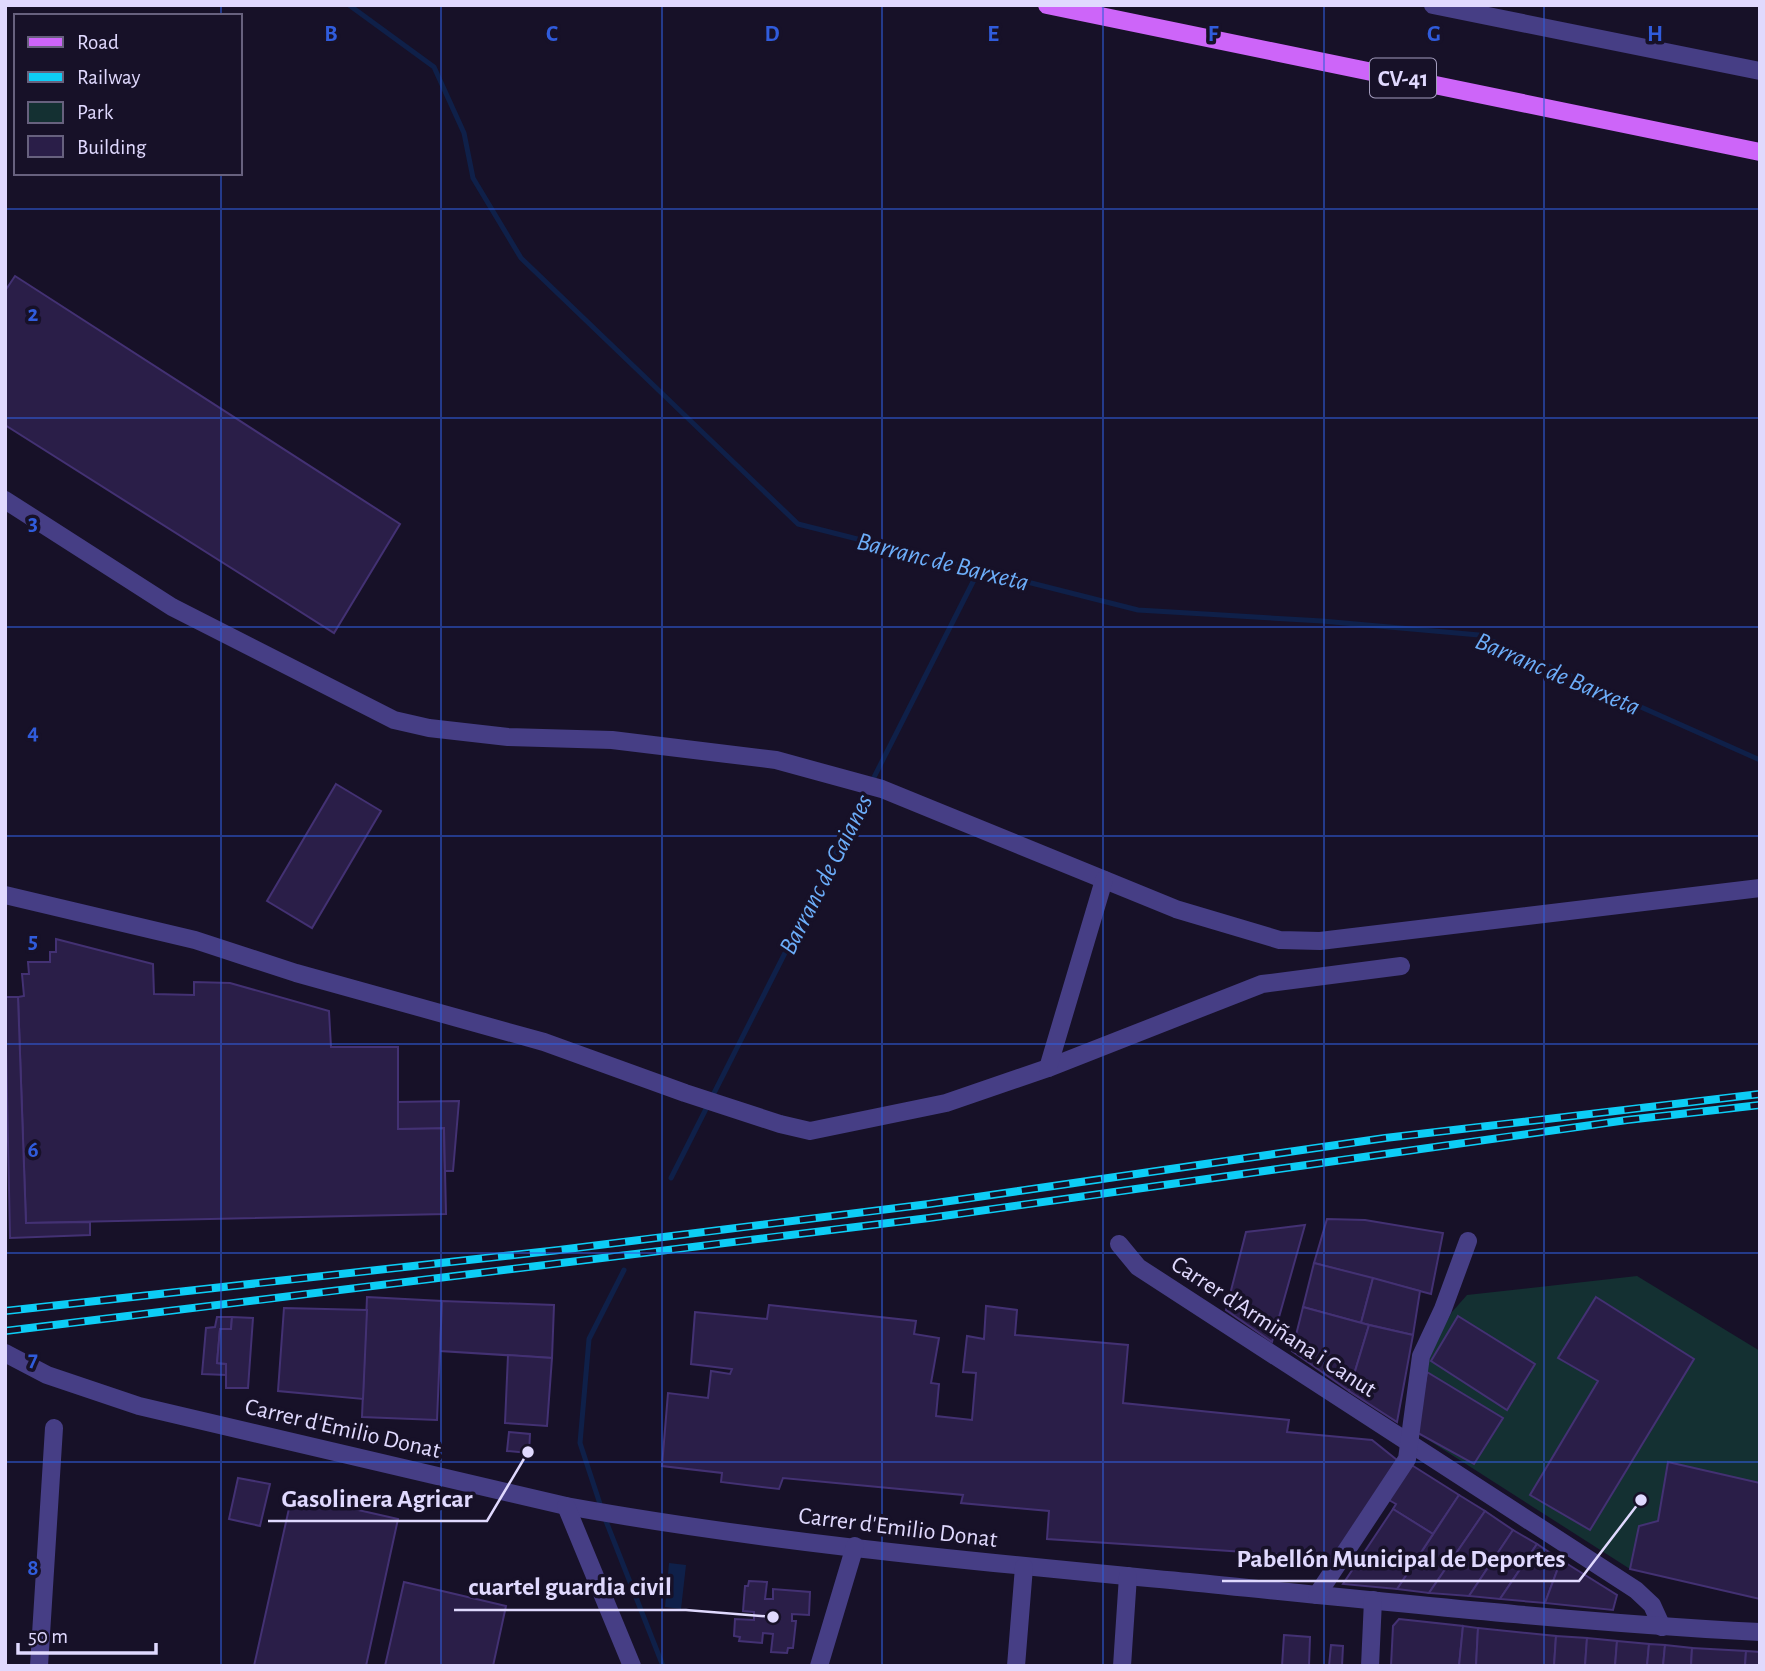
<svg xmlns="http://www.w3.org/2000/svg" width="1765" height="1671" font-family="'Alegreya Sans',sans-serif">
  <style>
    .green { fill: #143032 }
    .water { fill: #0f2049 }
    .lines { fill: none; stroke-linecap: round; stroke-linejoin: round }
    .stream { stroke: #0f2049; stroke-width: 5 }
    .building { fill: #2a1e48; stroke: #433173; stroke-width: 2 }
    .minor { stroke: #463e85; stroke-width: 18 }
    .major { stroke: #cd65f9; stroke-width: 18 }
    .rail-casing { stroke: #0dcdf6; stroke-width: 8 }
    .rail { stroke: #171128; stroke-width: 5; stroke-dasharray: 16; stroke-linecap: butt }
    .grid { fill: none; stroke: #305cdc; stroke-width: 2; stroke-opacity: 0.55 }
    .labels { text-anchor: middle; stroke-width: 7; stroke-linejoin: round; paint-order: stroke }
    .shield { fill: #171128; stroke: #a49dbe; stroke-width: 2 }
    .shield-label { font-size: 23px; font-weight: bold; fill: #e0d9fe }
    .street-label { font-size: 24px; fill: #e0d9fe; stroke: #171128 }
    .water-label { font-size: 26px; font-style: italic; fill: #6cadf9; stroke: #171128 }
    .grid-label { font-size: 23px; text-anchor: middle; font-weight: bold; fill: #305cdc; stroke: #171128; stroke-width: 7; stroke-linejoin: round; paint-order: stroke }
    .leader { fill: none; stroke: #e0d9fe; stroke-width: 2.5 }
    .callout-dot { fill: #e0d9fe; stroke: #171128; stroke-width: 2.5 }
    .callout-label { font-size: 26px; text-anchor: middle; font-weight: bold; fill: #e0d9fe; stroke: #171128; stroke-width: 7; stroke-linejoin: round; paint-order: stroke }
  </style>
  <rect width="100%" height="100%" fill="#171128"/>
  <path class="green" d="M1637,1276l123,75v248l-130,-30 -214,-137 10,-74 26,-46 15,-17z"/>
  <path class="water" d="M669,1563l17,2 -5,44 -16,-2z"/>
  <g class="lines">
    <g class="stream">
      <path d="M349,5l85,62 30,66 9,45 48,80 277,266 340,86 184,11 157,14 281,125"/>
      <path d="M671,1178l308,-608"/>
      <path d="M601,1507l-21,-64 9,-104 35,-69"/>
      <path d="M604,1516l59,150"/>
    </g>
  </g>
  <g class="building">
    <path d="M15,276l385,248 -66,109 -329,-208v-134z"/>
    <path d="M336,784l45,27 -69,117 -45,-27z"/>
    <path d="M56,939l97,25 1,30 40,1v-13l36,1 99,28 2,36h67v82l46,-1 2,86 -420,9 -8,-226 6,-1 -2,-22h7l-1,-12h22v-10h6z"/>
    <path d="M5,997h13l8,226 64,-1v13l-80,3z"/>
    <path d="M459,1101l-6,70h-8l-1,-43 -46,1v-27z"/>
    <path d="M1327,1219l38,1 78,13 -12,61 -117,-31z"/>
    <path d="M1305,1225l-33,117 -46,-32 20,-78z"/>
    <path d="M1314,1263l59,15 -12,45 -58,-16z"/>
    <path d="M1373,1278l47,13 -7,44 -52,-12z"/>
    <path d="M367,1297l75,4 -5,119 -75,-3z"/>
    <path d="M1596,1297l98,62 -104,171 -60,-35 68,-114 -40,-23z"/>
    <path d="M442,1301l112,4 -2,53 -112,-7z"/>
    <path d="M769,1305l147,16 -2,13 25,4 -8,45 8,1 -3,32 36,4 4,-47 -13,-1 4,-36 17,3 2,-33 31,4 -2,25 113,10 -5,58 166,17 -2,12 85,8 25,20 -62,98 -288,-19 2,-28 -88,-8 2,-8 -180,-17 -4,11 -58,-7 1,-9 -60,-7 6,-73 40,5 3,-27 19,3 2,-5 -41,-5 4,-52 72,7z"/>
    <path d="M1303,1307l66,18 -20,66 -57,-40z"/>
    <path d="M284,1308l83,2 -4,89 -85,-8z"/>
    <path d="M1458,1316l77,48 -28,46 -76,-49z"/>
    <path d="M217,1317h15l-1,12h-11l-3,34 9,1v11l-24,-1 4,-46 9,-1z"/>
    <path d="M232,1317l21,1 -5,70h-22v-24l-9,-1 3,-34h11z"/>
    <path d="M1369,1325l44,10 -16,87 -48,-31z"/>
    <path d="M508,1355l44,3 -5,68 -42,-3z"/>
    <path d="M1427,1372l76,46 -29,46 -58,-32z"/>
    <path d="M509,1432l21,2 -1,19 -22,-2z"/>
    <path d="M1668,1462l92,21v116l-130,-30 9,-43 19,-5z"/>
    <path d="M1410,1464l49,31 -26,39 -40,-25 3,-5 -9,-5z"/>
    <path d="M238,1478l32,6 -10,42 -31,-7z"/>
    <path d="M292,1495l106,24 -32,147h-112z"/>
    <path d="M1459,1495l26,16 -56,82 -32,-4z"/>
    <path d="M1393,1509l40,25 -36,55 -54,-5z"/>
    <path d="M1485,1511l28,19 -44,66 -40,-3z"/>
    <path d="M1513,1530l24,14 -37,55 -31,-3z"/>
    <path d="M1537,1544l24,16 -16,43 -45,-4z"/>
    <path d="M1561,1560l56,35 -4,15 -68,-7z"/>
    <path d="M749,1581l18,1 -2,17h8v-10l37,3 -1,23 -17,-1v7h4l-3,27h-5l-1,5 -16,-1 2,-18 -10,-1 -1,10 -23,-2 1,-4 -6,-1 1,-17 19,1v-8l-11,-1 2,-25h3z"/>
    <path d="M404,1582l102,24 -13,60h-108z"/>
    <path d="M1399,1619l64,7 -4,40h-68l2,-40z"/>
    <path d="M1463,1626l15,2 -2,38h-17z"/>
    <path d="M1478,1628l78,8 -2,30h-78z"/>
    <path d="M1284,1635l26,2 -1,29h-27z"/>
    <path d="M1556,1636l31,2 -2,28h-31z"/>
    <path d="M1587,1638l30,3 -2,25h-30z"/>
    <path d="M1617,1641l32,3 -2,22h-32z"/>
    <path d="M1649,1644l16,1 -2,21h-16z"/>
    <path d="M1331,1645l12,1 -1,20h-13z"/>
    <path d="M1665,1645l27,3 -1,18h-28z"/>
    <path d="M1692,1648l54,3 -1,15h-54z"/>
    <path d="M1746,1651l14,1v14h-15z"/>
  </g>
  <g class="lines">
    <g class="minor">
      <path d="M1433,5l327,66"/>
      <path d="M5,500l167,107 222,113 35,8 79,9 104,3 164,20 106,29 294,120 104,31 40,1 440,-53"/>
      <path d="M5,895l190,45 101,33 248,69 141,51 95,31 30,7 136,-28 102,-35 214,-84 139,-18"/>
      <path d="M1048,1068l56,-188"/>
      <path d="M1119,1244l19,23 498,323 16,15 10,22"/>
      <path d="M5,1353l42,22 92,31 427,100c205,37 415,56 623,76 190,19 380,40 571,50"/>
      <path d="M566,1506l66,160"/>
      <path d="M1317,1595l90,-136 14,-103 22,-47 25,-68"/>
      <path d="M39,1666l15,-238"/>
      <path d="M819,1666l36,-120"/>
      <path d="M1016,1666l8,-99"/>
      <path d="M1122,1666l6,-90"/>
      <path d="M1370,1666l3,-66"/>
    </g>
    <path class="major" d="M1047,5l713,147"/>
    <g class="rail-casing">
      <g id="rail">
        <path d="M5,1311l554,-61 370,-46 456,-66 375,-44"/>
        <path d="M5,1331l924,-113 698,-98 133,-15"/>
      </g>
    </g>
    <use href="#rail" class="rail"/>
  </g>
  <path class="grid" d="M221,5v11M441,5v1661M662,5v1661M882,5v1661M1103,5v1661M1324,5v1661M1544,5v1661M221,173v1493M5,209h1755M5,418h1755M5,627h1755M5,836h1755M5,1044h1755M5,1253h1755M5,1462h1755"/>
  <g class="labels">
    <rect class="shield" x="1370" y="58.5" width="66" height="39" rx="5"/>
    <g class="shield-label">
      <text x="1403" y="86">CV-41</text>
    </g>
    <g class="street-label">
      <text transform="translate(1274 1326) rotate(33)" y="8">Carrer d'Armiñana i Canut</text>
      <text transform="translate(343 1428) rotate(13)" y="8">Carrer d'Emilio Donat</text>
      <text transform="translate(898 1527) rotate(7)" y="8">Carrer d'Emilio Donat</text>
    </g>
    <g class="water-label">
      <text transform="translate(943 561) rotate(14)" y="9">Barranc de Barxeta</text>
      <text transform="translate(1558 673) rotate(23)" y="9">Barranc de Barxeta</text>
      <text transform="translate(825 874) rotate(-63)" y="9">Barranc de Gaianes</text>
    </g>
  </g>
  <g class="grid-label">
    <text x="331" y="41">B</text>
    <text x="552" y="41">C</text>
    <text x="772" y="41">D</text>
    <text x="993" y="41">E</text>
    <text x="1213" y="41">F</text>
    <text x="1434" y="41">G</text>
    <text x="1655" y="41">H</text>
    <text x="33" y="321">2</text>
    <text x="33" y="530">3</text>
    <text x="33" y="739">4</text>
    <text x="33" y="948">5</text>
    <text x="33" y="1157">6</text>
    <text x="33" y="1366">7</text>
    <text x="33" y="1575">8</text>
  </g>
  <path class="leader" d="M528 1452L487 1521H268M1641 1500L1579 1581H1222M773 1617L686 1610H454"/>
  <g class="callout-dot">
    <circle cx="528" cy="1452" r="7"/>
    <circle cx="1641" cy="1500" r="7"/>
    <circle cx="773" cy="1617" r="7"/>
  </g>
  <g class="callout-label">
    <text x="377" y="1507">Gasolinera Agricar</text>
    <text x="1401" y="1567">Pabellón Municipal de Deportes</text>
    <text x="570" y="1595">cuartel guardia civil</text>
  </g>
  <rect width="1765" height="1671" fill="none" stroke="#e0d9fe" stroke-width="14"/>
  <rect x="14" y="14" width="228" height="161" fill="#171128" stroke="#67617e" stroke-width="2"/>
  <rect x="28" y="37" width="35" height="10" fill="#cd65f9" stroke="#67617e" stroke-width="2"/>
  <text x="77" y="49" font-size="21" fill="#e0d9fe">Road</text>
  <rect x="28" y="72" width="35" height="10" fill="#0dcdf6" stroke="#67617e" stroke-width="2"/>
  <text x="77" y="84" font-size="21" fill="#e0d9fe">Railway</text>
  <rect x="28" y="102" width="35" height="21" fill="#143032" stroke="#67617e" stroke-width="2"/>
  <text x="77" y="119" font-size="21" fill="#e0d9fe">Park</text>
  <rect x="28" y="136" width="35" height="21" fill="#2a1e48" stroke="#67617e" stroke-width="2"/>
  <text x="77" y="154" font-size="21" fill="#e0d9fe">Building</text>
  <path d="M18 1643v10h138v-10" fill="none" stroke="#e0d9fe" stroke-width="3.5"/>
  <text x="28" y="1643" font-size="21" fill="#e0d9fe" stroke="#171128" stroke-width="5" paint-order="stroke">50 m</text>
</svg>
